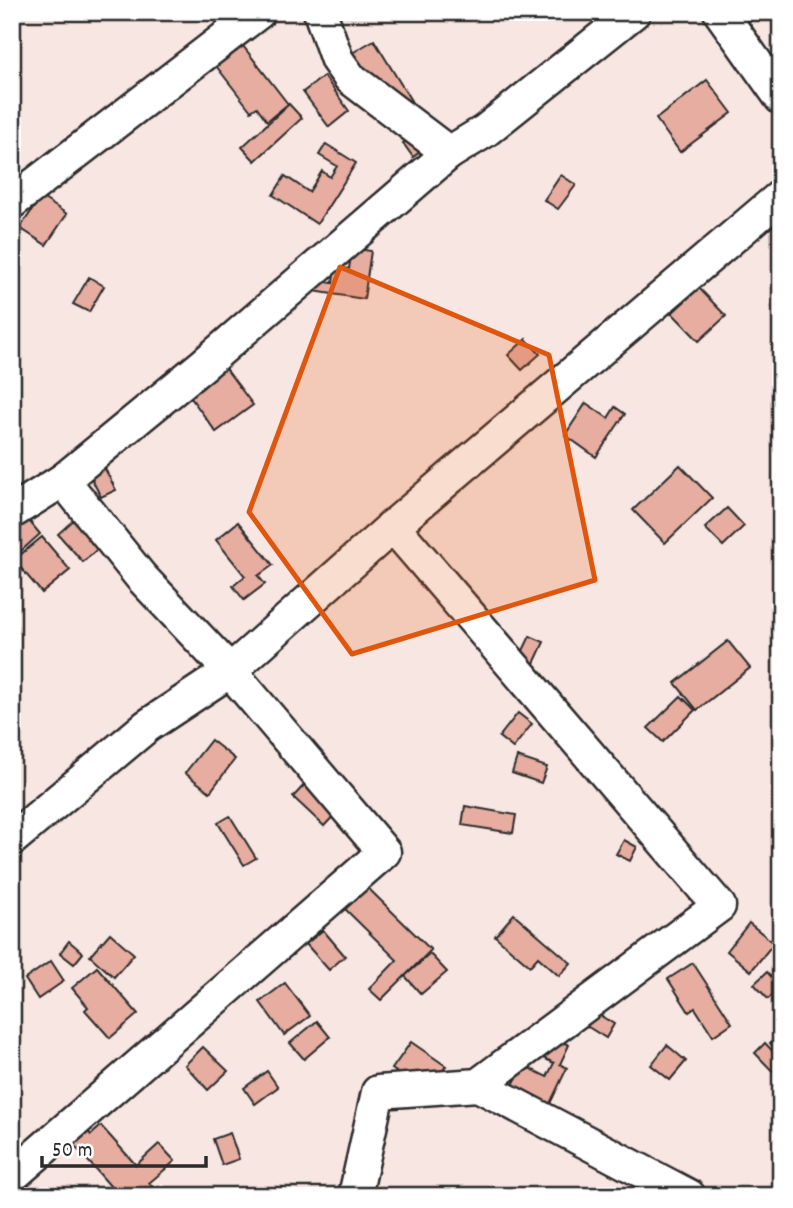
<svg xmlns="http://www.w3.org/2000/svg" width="793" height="1208" font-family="Dekko,sans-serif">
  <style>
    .building { fill: #e6ada0; stroke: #2b2b2b; stroke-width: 2 }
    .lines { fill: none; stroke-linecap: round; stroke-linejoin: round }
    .minor-casing { stroke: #2b2b2b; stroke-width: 37 }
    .minor { stroke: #fff; stroke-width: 32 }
    .marked { fill: #df570e; fill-opacity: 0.2; stroke: #df570e; stroke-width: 5; stroke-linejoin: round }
  </style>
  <rect width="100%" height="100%" fill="#f8e6e2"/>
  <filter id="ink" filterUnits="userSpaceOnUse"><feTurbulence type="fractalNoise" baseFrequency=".0143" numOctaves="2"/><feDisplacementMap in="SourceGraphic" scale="14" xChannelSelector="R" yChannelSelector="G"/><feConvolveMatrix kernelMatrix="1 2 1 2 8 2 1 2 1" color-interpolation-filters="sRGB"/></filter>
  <g filter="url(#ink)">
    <g class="building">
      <path d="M374,40l39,64 -26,16 -40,-64z"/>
      <path d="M240,42l48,62 -21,17 -10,-14 -6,4 -38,-49z"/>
      <path d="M324,76l25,35 -20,16 -26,-35z"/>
      <path d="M707,80l25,33 -52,39 -24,-33z"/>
      <path d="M289,104l13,14 -47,43 -13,-14z"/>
      <path d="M428,126l9,13 -24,18 -10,-14z"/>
      <path d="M326,144l30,19 -39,61 -44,-29 12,-19 24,16 13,-21 8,6 7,-11 -18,-11z"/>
      <path d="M561,175l15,10 -18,24 -14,-9z"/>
      <path d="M41,197l26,17 -21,31 -26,-17z"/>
      <path d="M352,248l19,3 -7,48 -51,-8 1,-11 19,3 2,-16 14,2z"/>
      <path d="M89,277l15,9 -15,26 -16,-8z"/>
      <path d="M699,288l27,28 -27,25 -27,-28z"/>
      <path d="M526,339l14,15 -18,16 -14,-15z"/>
      <path d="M223,365l30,40 -37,27 -30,-41z"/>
      <path d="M586,403l22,15 7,-11 10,7 -29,43 -31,-22z"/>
      <path d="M103,465l13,25 -15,7 -13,-25z"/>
      <path d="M680,465l32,33 -47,45 -32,-33z"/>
      <path d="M88,507l25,28 -30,27 -25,-28z"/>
      <path d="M727,508l17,18 -21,20 -18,-18z"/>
      <path d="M25,516l15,18 -28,25v-32z"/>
      <path d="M238,522l35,43 -15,11 7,8 -21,16 -11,-14 12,-10 -29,-36z"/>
      <path d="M42,537l28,33 -28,23 -28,-33z"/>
      <path d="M530,636l14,6 -13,28 -14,-7z"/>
      <path d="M728,641l22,27 -53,42 -22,-27z"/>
      <path d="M681,696l14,14 -32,32 -15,-14z"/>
      <path d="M518,713l14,11 -19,24 -14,-11z"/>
      <path d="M211,740l24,19 -25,33 -25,-19z"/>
      <path d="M517,757l30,10 -6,16 -29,-10z"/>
      <path d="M308,781l31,29 -15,16 -31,-29z"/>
      <path d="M465,806l51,9 -3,18 -51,-8z"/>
      <path d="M230,816l26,42 -12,7 -26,-42z"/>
      <path d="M624,840l13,7 -7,14 -14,-7z"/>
      <path d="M363,883l68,67 -50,50 -12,-11 28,-29 -56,-55z"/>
      <path d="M514,914l57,49 -12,13 -21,-19 -8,9 -35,-30z"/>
      <path d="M749,923l25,20 -23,28 -24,-20z"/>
      <path d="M323,930l22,26 -16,14 -23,-26z"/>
      <path d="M110,933l24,21 -20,23 -24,-21z"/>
      <path d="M69,941l14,12 -9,11 -14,-11z"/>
      <path d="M430,954l17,18 -26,22 -16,-18z"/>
      <path d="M51,961l13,20 -26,18 -13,-20z"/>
      <path d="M693,963l39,60 -19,13 -18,-28 -6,4 -21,-33z"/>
      <path d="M97,967l41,47 -28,24 -25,-28 3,-3 -16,-19z"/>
      <path d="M767,972l14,15 -13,12 -14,-15z"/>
      <path d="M285,983l25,33 -26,19 -24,-33z"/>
      <path d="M593,1011l21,13 -8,14 -21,-13z"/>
      <path d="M317,1021l13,16 -26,22 -14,-16z"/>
      <path d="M547,1035l22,10 -9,19 7,4 -30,63 -38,-18 24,-48 24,12 7,-14 -17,-8z"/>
      <path d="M781,1035v22l-11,-14z"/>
      <path d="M411,1042l35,24 -20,27 -34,-24z"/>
      <path d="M765,1043l16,17 -3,17 -23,-24z"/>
      <path d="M667,1045l19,16 -16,19 -19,-15z"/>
      <path d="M203,1047l25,24 -20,19 -23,-25z"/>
      <path d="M267,1071l11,16 -23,17 -11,-16z"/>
      <path d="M81,1123l10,12 10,-9 35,39 23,-21 16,17 -26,22 6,7 -7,6h-29l-53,-60z"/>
      <path d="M230,1133l9,26 -17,6 -9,-26z"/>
    </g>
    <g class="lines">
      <g class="minor-casing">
        <g id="minor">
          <path d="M320,12l17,48 13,18 99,75"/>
          <path d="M720,12l61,86"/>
          <path d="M12,202l247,-190"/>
          <path d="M12,512l51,-32 140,-115 246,-212 36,-22 149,-119"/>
          <path d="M393,526l388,-330"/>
          <path d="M12,839l135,-113 83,-55 163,-145 326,380 -241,179 -100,7 -23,104"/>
          <path d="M478,1085l211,111"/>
          <path d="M12,1176l372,-324 -154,-181 -89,-94 -78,-97"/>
        </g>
      </g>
      <use href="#minor" class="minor"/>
    </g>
  </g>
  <path class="marked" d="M340,267l209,88 46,225 -243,74 -103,-142z"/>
  <rect width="793" height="1208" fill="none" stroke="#fff" stroke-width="42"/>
  <rect x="21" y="21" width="751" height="1166" fill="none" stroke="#2b2b2b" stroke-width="2.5" filter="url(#ink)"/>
  <path d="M42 1156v10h164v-10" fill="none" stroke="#2b2b2b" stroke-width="3.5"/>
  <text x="52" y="1156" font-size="21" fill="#2b2b2b" stroke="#ffffff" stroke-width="5" paint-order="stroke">50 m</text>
</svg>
